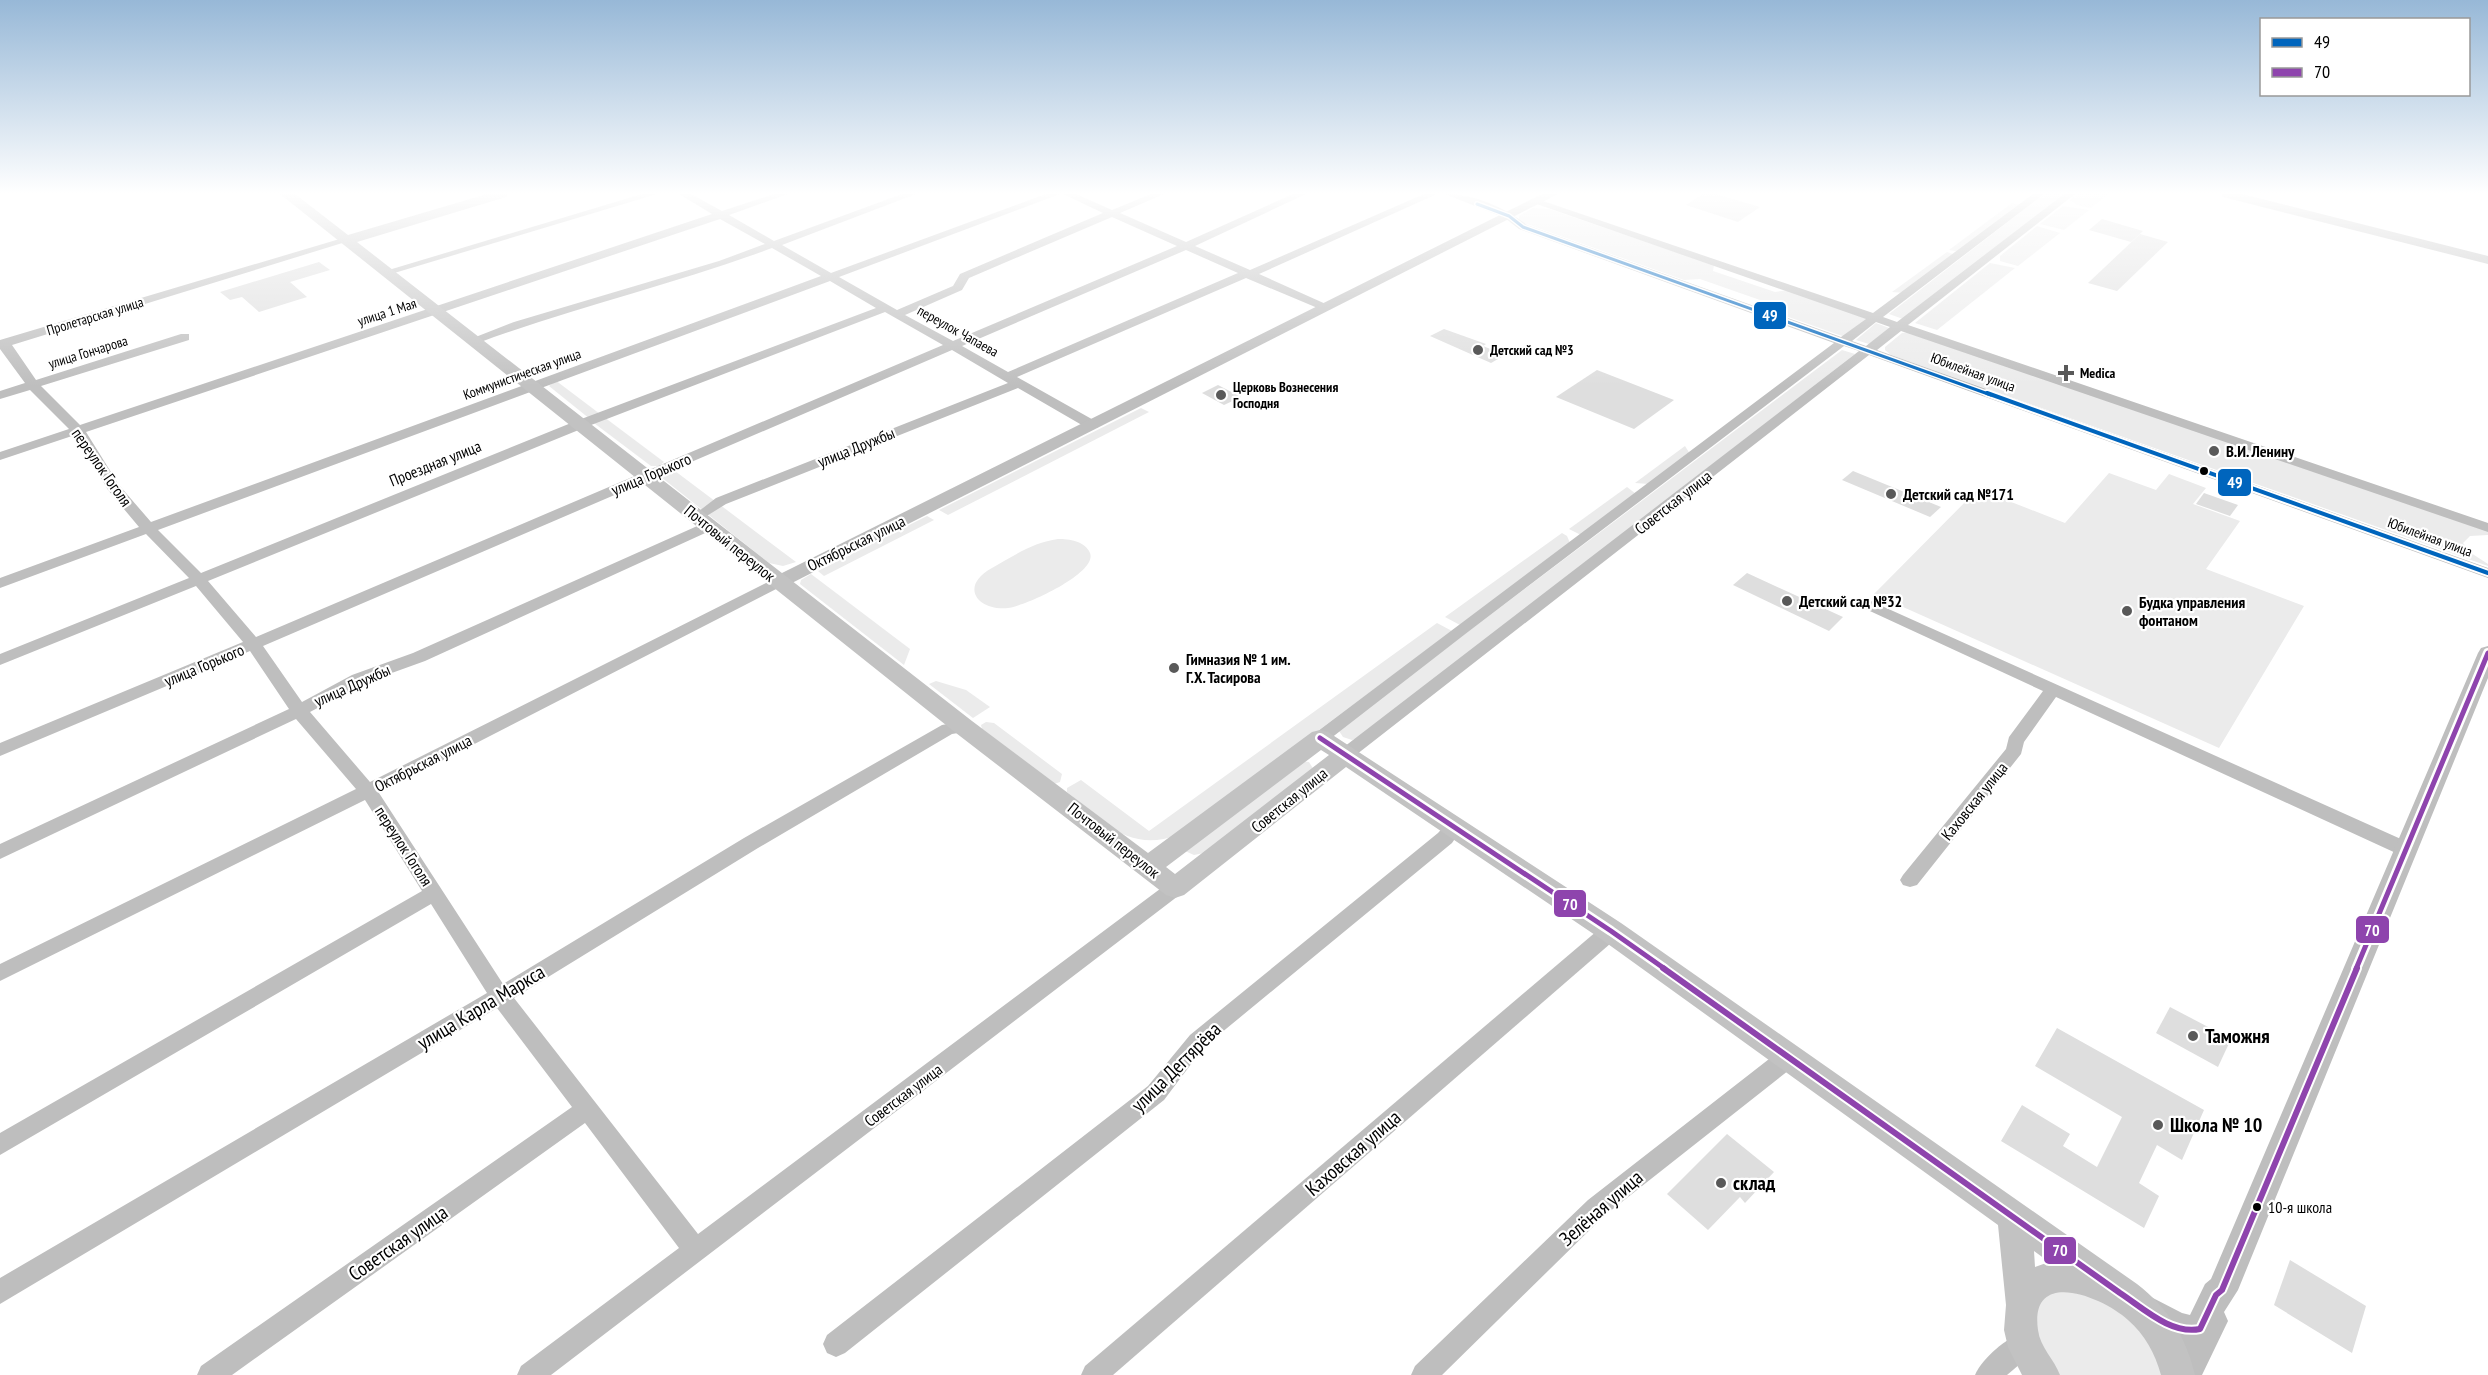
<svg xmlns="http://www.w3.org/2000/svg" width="2488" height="1375" font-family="'PT Sans Narrow',sans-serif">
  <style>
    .green { fill: #ebebeb }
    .building { fill: #dedede }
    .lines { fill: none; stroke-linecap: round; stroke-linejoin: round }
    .minor { fill: #bebebe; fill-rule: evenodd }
    .tertiary { fill: #bebebe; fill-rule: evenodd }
    .secondary { fill: #c2c2c2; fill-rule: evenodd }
    .bus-1-far1-casing { stroke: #fff; stroke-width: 6 }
    .bus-1-casing { stroke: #fff; stroke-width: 8 }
    .bus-2-far1-casing { stroke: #fff; stroke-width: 10 }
    .bus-2-casing { stroke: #fff; stroke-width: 10 }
    .bus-1-far1 { stroke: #0065bd; stroke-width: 3 }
    .bus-1 { stroke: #0065bd; stroke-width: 4 }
    .bus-2-far1 { stroke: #8e44ad; stroke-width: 5 }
    .bus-2 { stroke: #8e44ad; stroke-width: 6 }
    .poi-dot { fill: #595959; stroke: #fff; stroke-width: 2 }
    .bus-dot { fill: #000; stroke: #fff; stroke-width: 2 }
    .labels { text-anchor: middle; stroke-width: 4.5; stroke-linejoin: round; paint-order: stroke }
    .far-street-label { font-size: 14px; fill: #000; stroke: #fff }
    .far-poi-label { font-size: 14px; font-weight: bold; fill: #000; stroke: #fff; text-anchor: start }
    .street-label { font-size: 16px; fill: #000; stroke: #fff }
    .poi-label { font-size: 16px; font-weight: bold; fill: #000; stroke: #fff; text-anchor: start }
    .near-bus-label { font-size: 16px; fill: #000; stroke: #fff; text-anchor: start }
    .near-street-label { font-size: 20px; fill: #000; stroke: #fff }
    .near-poi-label { font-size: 20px; font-weight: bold; fill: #000; stroke: #fff; text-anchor: start }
    .line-badge { stroke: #fff; stroke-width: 2 }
    .badge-label { font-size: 16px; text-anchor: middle; font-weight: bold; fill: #fff }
  </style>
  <rect width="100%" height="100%" fill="#fff"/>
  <g class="green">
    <path d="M2044,194h20l-161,125 -14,-5z"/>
    <path d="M2078,194h30l-17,14 -14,-3 -7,-5z"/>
    <path d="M2012,203l8,2 -60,47 -11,-2z"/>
    <path d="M2063,206l26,4 -25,20 -24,-6z"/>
    <path d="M1533,208l16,1 165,56 -1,6 62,21 13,-2 81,28 -24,19 -82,-29 -3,-8 -60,-21 -16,1 -160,-57 -5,-4v-3z"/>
    <path d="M2037,226l23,7 -42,33 -18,-5v-5z"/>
    <path d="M1947,252l6,2 -47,39 -14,-1z"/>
    <path d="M1990,263l25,5 -78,62 -22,-7z"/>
    <path d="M1876,323l13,5 -20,16 -13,-4z"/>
    <path d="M1911,332l577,197v6l-18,1 -7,7 8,10 17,11v2l-597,-211 -6,-5v-3l17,-14z"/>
    <path d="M1842,350l13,4 -497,384 -6,2 -9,-3 -4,-6 4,-5z"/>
    <path d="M555,380l45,34 -10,5 -41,-33z"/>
    <path d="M1141,408l8,4 -201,103 -9,-5z"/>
    <path d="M604,417l60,45 -5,4h-8l-57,-43z"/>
    <path d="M1685,446l5,8 -41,30 -14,-1z"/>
    <path d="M671,468l125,94 -13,4 -14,-3 -108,-86v-4z"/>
    <path d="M2109,473l47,17 13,-16 37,14 -13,16 47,17 -34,48 98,37 -85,142 -345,-154 104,-105 87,34z"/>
    <path d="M1627,487l9,7 -55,41 -12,-6z"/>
    <path d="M927,516l7,4 -110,56 -6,-5z"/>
    <path d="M1562,533l5,3 3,7 -110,82 -15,-8z"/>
    <path d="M1058,539c11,0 27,2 32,14 8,20 -65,53 -82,55 -31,3 -49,-22 -16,-40 21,-12 42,-26 66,-29z"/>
    <path d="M811,574l99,75 -6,16 -104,-81 1,-4z"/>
    <path d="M1437,623l15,8 -274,204c-50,18 -75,-14 -111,-43v-4l14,-8 68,51z"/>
    <path d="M936,681l30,9 24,17 -17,11 -44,-34z"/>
    <path d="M986,722l8,1 68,51 -2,8 -6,2 -72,-55 -1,-4z"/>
    <path d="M1301,761l8,1 5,8 -110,83 -10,2 -9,-4z"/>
    <path d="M2052,1285l75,21 39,69h-113l-14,-16 -7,-59z"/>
  </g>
  <g class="building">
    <path d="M1703,194h13l44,13 -22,15 -52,-17z"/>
    <path d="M2102,219l41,12 -12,11 -42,-12z"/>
    <path d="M2140,234l28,8 -51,49 -29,-8z"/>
    <path d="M319,262l11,8 -40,12 17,15 -48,15 -17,-15 -12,3 -10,-8z"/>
    <path d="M1444,329l42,15 -3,2 22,9 -14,8 -61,-27z"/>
    <path d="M1597,370l77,30 -40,29 -78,-32z"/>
    <path d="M1218,385l23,12 -17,8 -22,-12z"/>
    <path d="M1853,471l88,36 -11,10 -88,-37z"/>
    <path d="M2204,493l34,12 -8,11 -34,-12z"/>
    <path d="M1747,573l96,44 -14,14 -96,-46z"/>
    <path d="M2170,1007l61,32 -13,28 -62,-34z"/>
    <path d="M2057,1028l147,82 -22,50 -25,-15 -18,38 20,13 -15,32 -143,-87 21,-36 48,29 -7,12 34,21 25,-50 -87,-51z"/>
    <path d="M1727,1134l47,38 -29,31 -5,-6 -32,33 -41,-36z"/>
    <path d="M2290,1260l76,46 -14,47 -78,-48z"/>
  </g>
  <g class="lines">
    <g class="minor">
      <path d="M642,194h15l-266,80h-8l-1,-2z"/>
      <path d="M679,194h12l31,17 52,-17h14l-59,21 45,26 128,-47h14l-134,51 49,28 215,-79h14l-221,83 58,33 56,-24 7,-12 143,-61 -40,-19h13l36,16 39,-16h13l-44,19 66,29 107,-48h13l-111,52 55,24 174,-76h13l-178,80 69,31v4h-8l-74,-31 -229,99 80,45 2,3 -2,3h-10l-69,-40 -292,116 -29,18 -7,-4 26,-20 292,-115 -56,-33 -689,296 39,56 50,-27 61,-22 291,-130h10l2,3 -2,3 -289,132 -61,22 -54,29 60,70 404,-203h10l3,3 -3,3 -405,208 124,191 241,-146 198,-113 22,-4 6,2 3,4 -3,4 -18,3 -194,114 -244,150 184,236 470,-351 7,-2 7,2 3,5 -3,5 -631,482h-34l4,-9 158,-118 -94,-125 -353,252h-35l4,-9 371,-259 -75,-99 -497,296v-26l487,-285 -56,-89 -431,251v-22l422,-242 -57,-91 -365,181v-17l356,-175 -60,-70 -296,140v-15l289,-135 -39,-58 -250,105v-13l243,-101 -47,-56 -196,79v-11l189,-76 -43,-44 -146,54v-10l139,-51 -31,-37 -33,-55 -75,25v-8l69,-23 -39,-39 -30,9v-8l25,-8 -25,-34v-9l343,-102h8l1,2 -340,105 24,35 145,-46h8v6l-148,46 39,39 632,-211zM1112,217l65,29 -224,95 -48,-26 57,-25 7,-12zM720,219l45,25 -46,17 -205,61 -46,18 6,4 4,-1c97,-36 198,-59 294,-95l49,28 -670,246 -32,-37 -33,-53zM1186,250l52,23 -230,99 -46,-26zM830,281l46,27 -300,113 -375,152 -43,-43zM885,312l58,33 -687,292 -48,-56 378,-154z"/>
      <path d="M1445,194c27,-1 61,14 82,31l314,112 25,-18 -335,-117 9,-2 333,113 160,-119h11l-161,123 14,5 167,-128h11l-167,131 580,198v9l-587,-201 -24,19 611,218v10l-619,-223 -517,403h-12l-3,-4 3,-4 519,-399 -15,-5 -380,289 -138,107h-12l-3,-4 3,-4 520,-391 -315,-114 -14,-11zM1876,322l14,5 -24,19 -14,-5z"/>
      <path d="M1864,598l548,246 2,5 -2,5 -7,2 -7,-2 -342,-157 -32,45 -3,12 -104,131 -7,2 -7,-2 -3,-5 3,-5 103,-126 3,-12 34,-46 -184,-85 -3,-3z"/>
      <path d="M1454,820l6,2 3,5 -11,16 -248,204 -40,53 -319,253 -9,4 -9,-4 -4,-9 4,-9 321,-249 42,-51 248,-202 10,-11z"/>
      <path d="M1611,923l7,2 3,6 -3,6 -505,438h-32l4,-9 519,-441z"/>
      <path d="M1790,1047l8,2 3,7 -3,7 -194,153 -162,159h-31l4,-9 173,-166 194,-151z"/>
      <path d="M2024,1331l9,4 4,9 -4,9 -26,22h-32c7,-17 32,-37 49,-44z"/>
    </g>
    <g class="tertiary">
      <path d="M1542,194h16l-772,392h-14l-3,-4 3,-4z"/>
      <path d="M2221,194h21l246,62v8l-265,-67z"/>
      <path d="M2488,646v32l-250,612 -14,22 4,9 -26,54h-33l14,-30c-19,-6 -40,-13 -48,-32l5,-11 11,-5 31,16 8,2 15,-31 6,-5 267,-626 3,-5z"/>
    </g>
    <path class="secondary" d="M280,194h15l53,41 139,-41h21l-2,3 -149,45 615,479 176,132 164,-121 8,-2 8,2 293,191 516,361c31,24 49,53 58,91h-34c-6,-22 -16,-40 -33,-55 -25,-23 -99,-53 -90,10 2,17 16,29 22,45h-38l-14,-28 -4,-17 2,-25 -8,-80 -397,-286 -255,-172 -162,128 -9,3 -9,-3 -210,-162zM1321,750l8,5 -154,119 -9,-7zM2034,1251l15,11 -14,5z"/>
    <g class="bus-1-far1-casing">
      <path id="bus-1-far1" d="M1477,204l32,12 14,11 468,168"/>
    </g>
    <g class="bus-1-casing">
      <path id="bus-1" d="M1987,393l501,180"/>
    </g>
    <g class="bus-2-far1-casing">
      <g id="bus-2-far1">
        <path d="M1320,738l291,193 54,38"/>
        <path d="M2356,969l132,-316"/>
      </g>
    </g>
    <g class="bus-2-casing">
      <path id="bus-2" d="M1663,968l457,325c23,15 51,42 80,36l16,-34 6,-5 135,-322"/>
    </g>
    <use href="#bus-1-far1" class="bus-1-far1"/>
    <use href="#bus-1" class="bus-1"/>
    <use href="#bus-2-far1" class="bus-2-far1"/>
    <use href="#bus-2" class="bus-2"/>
  </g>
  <linearGradient id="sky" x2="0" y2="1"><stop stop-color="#97b8d7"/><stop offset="0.5" stop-color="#fff"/><stop offset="1" stop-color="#fff" stop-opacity="0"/></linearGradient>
  <rect width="2488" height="386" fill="url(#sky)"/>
  <g class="poi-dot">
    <circle cx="1478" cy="350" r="6"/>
    <path d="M2063 364h6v6h6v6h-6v6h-6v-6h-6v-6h6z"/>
    <circle cx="1221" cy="395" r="6"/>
    <circle cx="2214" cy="451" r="6"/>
    <circle cx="1891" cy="494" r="6"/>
    <circle cx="1787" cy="601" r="6"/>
    <circle cx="2127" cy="611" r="6"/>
    <circle cx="1174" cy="668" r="6"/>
    <circle cx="2193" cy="1036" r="6"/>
    <circle cx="2158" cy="1125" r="6"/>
    <circle cx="1721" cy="1183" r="6"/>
  </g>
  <g class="bus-dot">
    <circle cx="2204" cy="471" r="5"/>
    <circle cx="2257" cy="1207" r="5"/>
  </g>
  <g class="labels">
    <g class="far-street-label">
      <text transform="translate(387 312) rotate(-18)" y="5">улица 1 Мая</text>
      <text transform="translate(95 316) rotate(-17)" y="5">Пролетарская улица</text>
      <text transform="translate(958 331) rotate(29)" y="5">переулок Чапаева</text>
      <text transform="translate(88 352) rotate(-17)" y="5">улица Гончарова</text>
      <text transform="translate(1973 372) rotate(20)" y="5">Юбилейная улица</text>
      <text transform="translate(522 374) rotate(-20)" y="5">Коммунистическая улица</text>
      <text transform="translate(2430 537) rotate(20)" y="5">Юбилейная улица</text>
    </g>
    <g class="far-poi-label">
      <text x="1490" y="355">Детский сад №3</text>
      <text x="2080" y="378">Mеdica</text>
      <text x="1233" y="392">Церковь Вознесения<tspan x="1233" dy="16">Господня</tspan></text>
    </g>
    <g class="street-label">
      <text transform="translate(856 447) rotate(-22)" y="6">улица Дружбы</text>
      <text transform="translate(435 463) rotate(-22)" y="6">Проездная улица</text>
      <text transform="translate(102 467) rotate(55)" y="6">переулок Гоголя</text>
      <text transform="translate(651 474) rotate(-23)" y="6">улица Горького</text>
      <text transform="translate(1673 502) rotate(-38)" y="6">Советская улица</text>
      <text transform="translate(730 543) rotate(39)" y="6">Почтовый переулок</text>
      <text transform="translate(856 543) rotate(-26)" y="6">Октябрьская улица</text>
      <text transform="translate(204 665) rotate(-23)" y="6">улица Горького</text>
      <text transform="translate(352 685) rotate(-24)" y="6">улица Дружбы</text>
      <text transform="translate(423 763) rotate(-27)" y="6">Октябрьская улица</text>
      <text transform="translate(1289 800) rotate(-39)" y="6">Советская улица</text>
      <text transform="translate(1974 801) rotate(-51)" y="6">Каховская улица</text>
      <text transform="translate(1114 840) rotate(38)" y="6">Почтовый переулок</text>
      <text transform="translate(404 846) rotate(57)" y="6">переулок Гоголя</text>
      <text transform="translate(903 1095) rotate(-37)" y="6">Советская улица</text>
    </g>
    <g class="poi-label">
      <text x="2226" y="457">В.И. Ленину</text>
      <text x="1903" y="500">Детский сад №171</text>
      <text x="1799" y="607">Детский сад №32</text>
      <text x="2139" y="608">Будка управления<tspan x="2139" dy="18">фонтаном</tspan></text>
      <text x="1186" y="665">Гимназия № 1 им.<tspan x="1186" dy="18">Г.Х. Тасирова</tspan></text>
    </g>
    <g class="near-bus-label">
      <text x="2268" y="1213">10-я школа</text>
    </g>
    <g class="near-street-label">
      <text transform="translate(481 1007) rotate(-31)" y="7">улица Карла Маркса</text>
      <text transform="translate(1176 1067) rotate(-45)" y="7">улица Дегтярёва</text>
      <text transform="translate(1353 1153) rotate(-41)" y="7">Каховская улица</text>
      <text transform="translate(1601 1208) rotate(-41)" y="7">Зелёная улица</text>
      <text transform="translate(398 1243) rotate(-35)" y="7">Советская улица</text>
    </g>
    <g class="near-poi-label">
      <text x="2205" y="1043">Таможня</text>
      <text x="2170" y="1132">Школа № 10</text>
      <text x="1733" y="1190">склад</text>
    </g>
  </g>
  <g class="line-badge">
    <rect x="1753" y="301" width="34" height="29" rx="6" fill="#0065bd"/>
    <rect x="2217" y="468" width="35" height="29" rx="6" fill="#0065bd"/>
    <rect x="1553" y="889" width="34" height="29" rx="6" fill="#8e44ad"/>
    <rect x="2355" y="915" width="35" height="29" rx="6" fill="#8e44ad"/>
    <rect x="2043" y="1236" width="34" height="29" rx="6" fill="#8e44ad"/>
  </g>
  <g class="badge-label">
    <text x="1770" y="321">49</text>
    <text x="2235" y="488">49</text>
    <text x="1570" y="910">70</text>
    <text x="2372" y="936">70</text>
    <text x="2060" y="1256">70</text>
  </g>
  <rect x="2260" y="18" width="210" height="78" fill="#ffffff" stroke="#999999" stroke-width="1.5"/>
  <rect x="2272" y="38" width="30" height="9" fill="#0065bd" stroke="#999999" stroke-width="1.5"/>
  <text x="2314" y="48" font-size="18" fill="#000000">49</text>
  <rect x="2272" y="68" width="30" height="9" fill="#8e44ad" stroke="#999999" stroke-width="1.5"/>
  <text x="2314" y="78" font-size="18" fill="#000000">70</text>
</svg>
